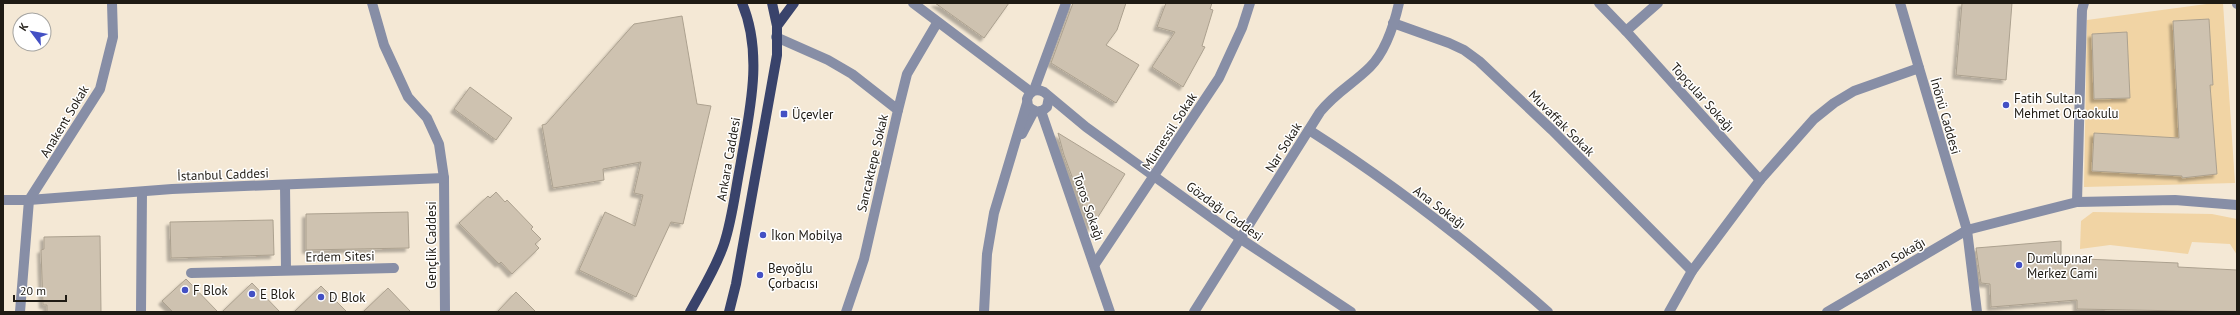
<svg xmlns="http://www.w3.org/2000/svg" width="2240" height="315" font-family="'PT Sans',sans-serif">
  <style>
    .green { fill: #f1d4a4 }
    .building { fill: #cec2b0; stroke: #aca18f; filter: url(#shadow) }
    .lines { fill: none; stroke-linecap: round; stroke-linejoin: round }
    .minor { stroke: #878ea6; stroke-width: 10 }
    .major { stroke: #39436b; stroke-width: 10 }
    .poi-dot { fill: #4350c4; stroke: #fff; stroke-width: 1.5 }
    .labels { text-anchor: middle; stroke-width: 3; stroke-linejoin: round; paint-order: stroke }
    .street-label { font-size: 13px; fill: #1f1b14; stroke: #fff }
    .poi-label { font-size: 13px; fill: #1f1b14; stroke: #fff; text-anchor: start }
  </style>
  <defs>
    <filter id="shadow"><feDropShadow dx="-3.5" dy="3.5" stdDeviation="1" flood-color="#0004"/></filter>
  </defs>
  <rect width="100%" height="100%" fill="#f4e8d5"/>
  <g class="green">
    <path d="M2214,3h9l12,180 -151,4 3,-167z"/>
    <path d="M2093,212l119,2 25,5v36l-7,-11 -38,-2 -4,12 -78,-9 -30,4 1,-28z"/>
  </g>
  <g class="building">
    <path d="M935,3h74l-25,35z"/>
    <path d="M1073,3h53l-9,27 -11,15 33,20 -23,38 -65,-40z"/>
    <path d="M1166,3h46l-2,6 3,1 -11,36 3,1 -22,40 -31,-20 23,-35 -18,-5z"/>
    <path d="M1962,3h50l-6,77 -50,-5z"/>
    <path d="M682,16l15,88 14,2 -28,118 -12,-2 -35,75 -57,-27 26,-58 30,14 8,-31 -9,-2 7,-31 -38,7 1,11 -51,8 -11,-63 4,-1 88,-100z"/>
    <path d="M2209,19l4,66h-3l7,89 -35,4v-2l-90,-5 2,-38 85,5 -6,-117z"/>
    <path d="M2127,32l3,66 -36,1 -2,-65z"/>
    <path d="M470,87l42,31 -16,22 -42,-31z"/>
    <path d="M1058,133l67,41 -34,54 -27,-73z"/>
    <path d="M496,192l9,10 2,-2 26,27 -2,2 10,10 -6,5 4,4 -27,26 -11,-12 -2,2 -40,-41 29,-27 2,2z"/>
    <path d="M408,212l1,36 -103,2v-36z"/>
    <path d="M273,220l1,35 -103,3 -1,-36z"/>
    <path d="M100,236l1,76h-54v-7h-4l-2,-55 3,-1v-12z"/>
    <path d="M2061,241v17l117,5v4l59,3v42l-160,-3v-9l-86,7 -1,-23 -9,-1 -5,-35z"/>
    <path d="M186,279l32,33h-45l-11,-11z"/>
    <path d="M252,283l28,29h-58z"/>
    <path d="M321,286l26,26h-53z"/>
    <path d="M388,288l23,24h-48z"/>
    <path d="M516,292l20,20h-39z"/>
  </g>
  <g class="lines">
    <g class="minor">
      <path d="M372,3l12,42 24,52 19,21 12,26 5,34 1,134"/>
      <path d="M913,3l118,89"/>
      <path d="M1599,3l27,28 32,-28"/>
      <path d="M1900,3l19,65"/>
      <path d="M2237,3v1"/>
      <path d="M1393,23l56,20 15,7 15,11 73,69 140,141"/>
      <path d="M1626,31l134,149"/>
      <path d="M776,37l52,23 24,14 46,36 -34,149 -18,53"/>
      <path d="M1034,90l32,-87"/>
      <path d="M1049,97l-2,10c-6,6 -13,6 -19,-1l-1,-7c3,-8 9,-11 17,-7l42,35 155,112 110,73"/>
      <path d="M898,110l9,-36 30,-51"/>
      <path d="M1041,111l69,201"/>
      <path d="M1309,130c85,54 164,116 239,182"/>
      <path d="M1022,134l12,-23"/>
      <path d="M285,185l1,85"/>
      <path d="M3,200h26l143,-11 272,-11"/>
      <path d="M2077,202l5,-192 2,-7"/>
      <path d="M1095,264l124,-186 23,-50 8,-25"/>
      <path d="M191,273l203,-5"/>
      <path d="M20,312l9,-112 71,-111 13,-52 -1,-34"/>
      <path d="M141,312l1,-120"/>
      <path d="M984,312l3,-58 7,-41 33,-110"/>
      <path d="M1194,312l126,-200c16,-20 33,-28 50,-45 16,-16 24,-42 29,-64"/>
      <path d="M1669,312l23,-41 68,-91 54,-61 20,-16 20,-12 65,-23 48,162 110,-28 98,-2 62,5"/>
      <path d="M1827,312l140,-82 10,82"/>
    </g>
    <g class="major">
      <path d="M777,26l17,-23"/>
      <path d="M690,312c12,-22 26,-44 34,-68 8,-24 11,-51 16,-77 9,-53 24,-112 2,-164"/>
      <path d="M729,312l7,-28 41,-229v-29l-5,-23"/>
    </g>
  </g>
  <g class="poi-dot">
    <circle cx="2006" cy="105" r="4"/>
    <rect x="780" y="110" width="8" height="8" rx="2"/>
    <circle cx="763" cy="235" r="4"/>
    <circle cx="2019" cy="265" r="4"/>
    <circle cx="760" cy="275" r="4"/>
    <circle cx="185" cy="290" r="4"/>
    <circle cx="252" cy="294" r="4"/>
    <circle cx="321" cy="297" r="4"/>
  </g>
  <g class="labels">
    <g class="street-label">
      <text transform="translate(1703 97) rotate(48)" y="5">Topçular Sokağı</text>
      <text transform="translate(1946 116) rotate(74)" y="5">İnönü Caddesi</text>
      <text transform="translate(64 121) rotate(-59)" y="5">Anakent Sokak</text>
      <text transform="translate(1562 123) rotate(45)" y="5">Muvaffak Sokak</text>
      <text transform="translate(1169 131) rotate(-57)" y="5">Mümessil Sokak</text>
      <text transform="translate(1283 147) rotate(-58)" y="5">Nar Sokak</text>
      <text transform="translate(728 159) rotate(-80)" y="5">Ankara Caddesi</text>
      <text transform="translate(872 163) rotate(-77)" y="5">Sancaktepe Sokak</text>
      <text transform="translate(223 174) rotate(-2)" y="5">İstanbul Caddesi</text>
      <text transform="translate(1089 207) rotate(71)" y="5">Toros Sokağı</text>
      <text transform="translate(1440 207) rotate(37)" y="5">Ana Sokağı</text>
      <text transform="translate(1225 211) rotate(36)" y="5">Gözdağı Caddesi</text>
      <text transform="translate(431 245) rotate(-90)" y="5">Gençlik Caddesi</text>
      <text transform="translate(340 256) rotate(-1)" y="5">Erdem Sitesi</text>
      <text transform="translate(1890 260) rotate(-30)" y="5">Saman Sokağı</text>
    </g>
    <g class="poi-label">
      <text x="2014" y="103">Fatih Sultan<tspan x="2014" dy="15">Mehmet Ortaokulu</tspan></text>
      <text x="792" y="119">Üçevler</text>
      <text x="771" y="240">İkon Mobilya</text>
      <text x="2027" y="263">Dumlupınar<tspan x="2027" dy="15">Merkez Cami</tspan></text>
      <text x="768" y="273">Beyoğlu<tspan x="768" dy="15">Çorbacısı</tspan></text>
      <text x="193" y="295">F Blok</text>
      <text x="260" y="299">E Blok</text>
      <text x="329" y="302">D Blok</text>
    </g>
  </g>
  <rect width="2240" height="315" fill="none" stroke="#1f1b14" stroke-width="8"/>
  <g transform="translate(32 32) rotate(302)"><circle r="19" fill="#ffffff" stroke="#a5a4a1"/>
  <path d="M0-3L7 15L0 10L-7 15Z" fill="#4350c4"/>
  <text y="-6" font-size="11" font-weight="bold" text-anchor="middle" fill="#1f1b14">K</text>
  </g>
  <path d="M14 295v6h52v-6" fill="none" stroke="#1f1b14" stroke-width="2"/>
  <text x="20" y="295" font-size="12" fill="#1f1b14" stroke="#ffffff" stroke-width="3" paint-order="stroke">20 m</text>
</svg>
